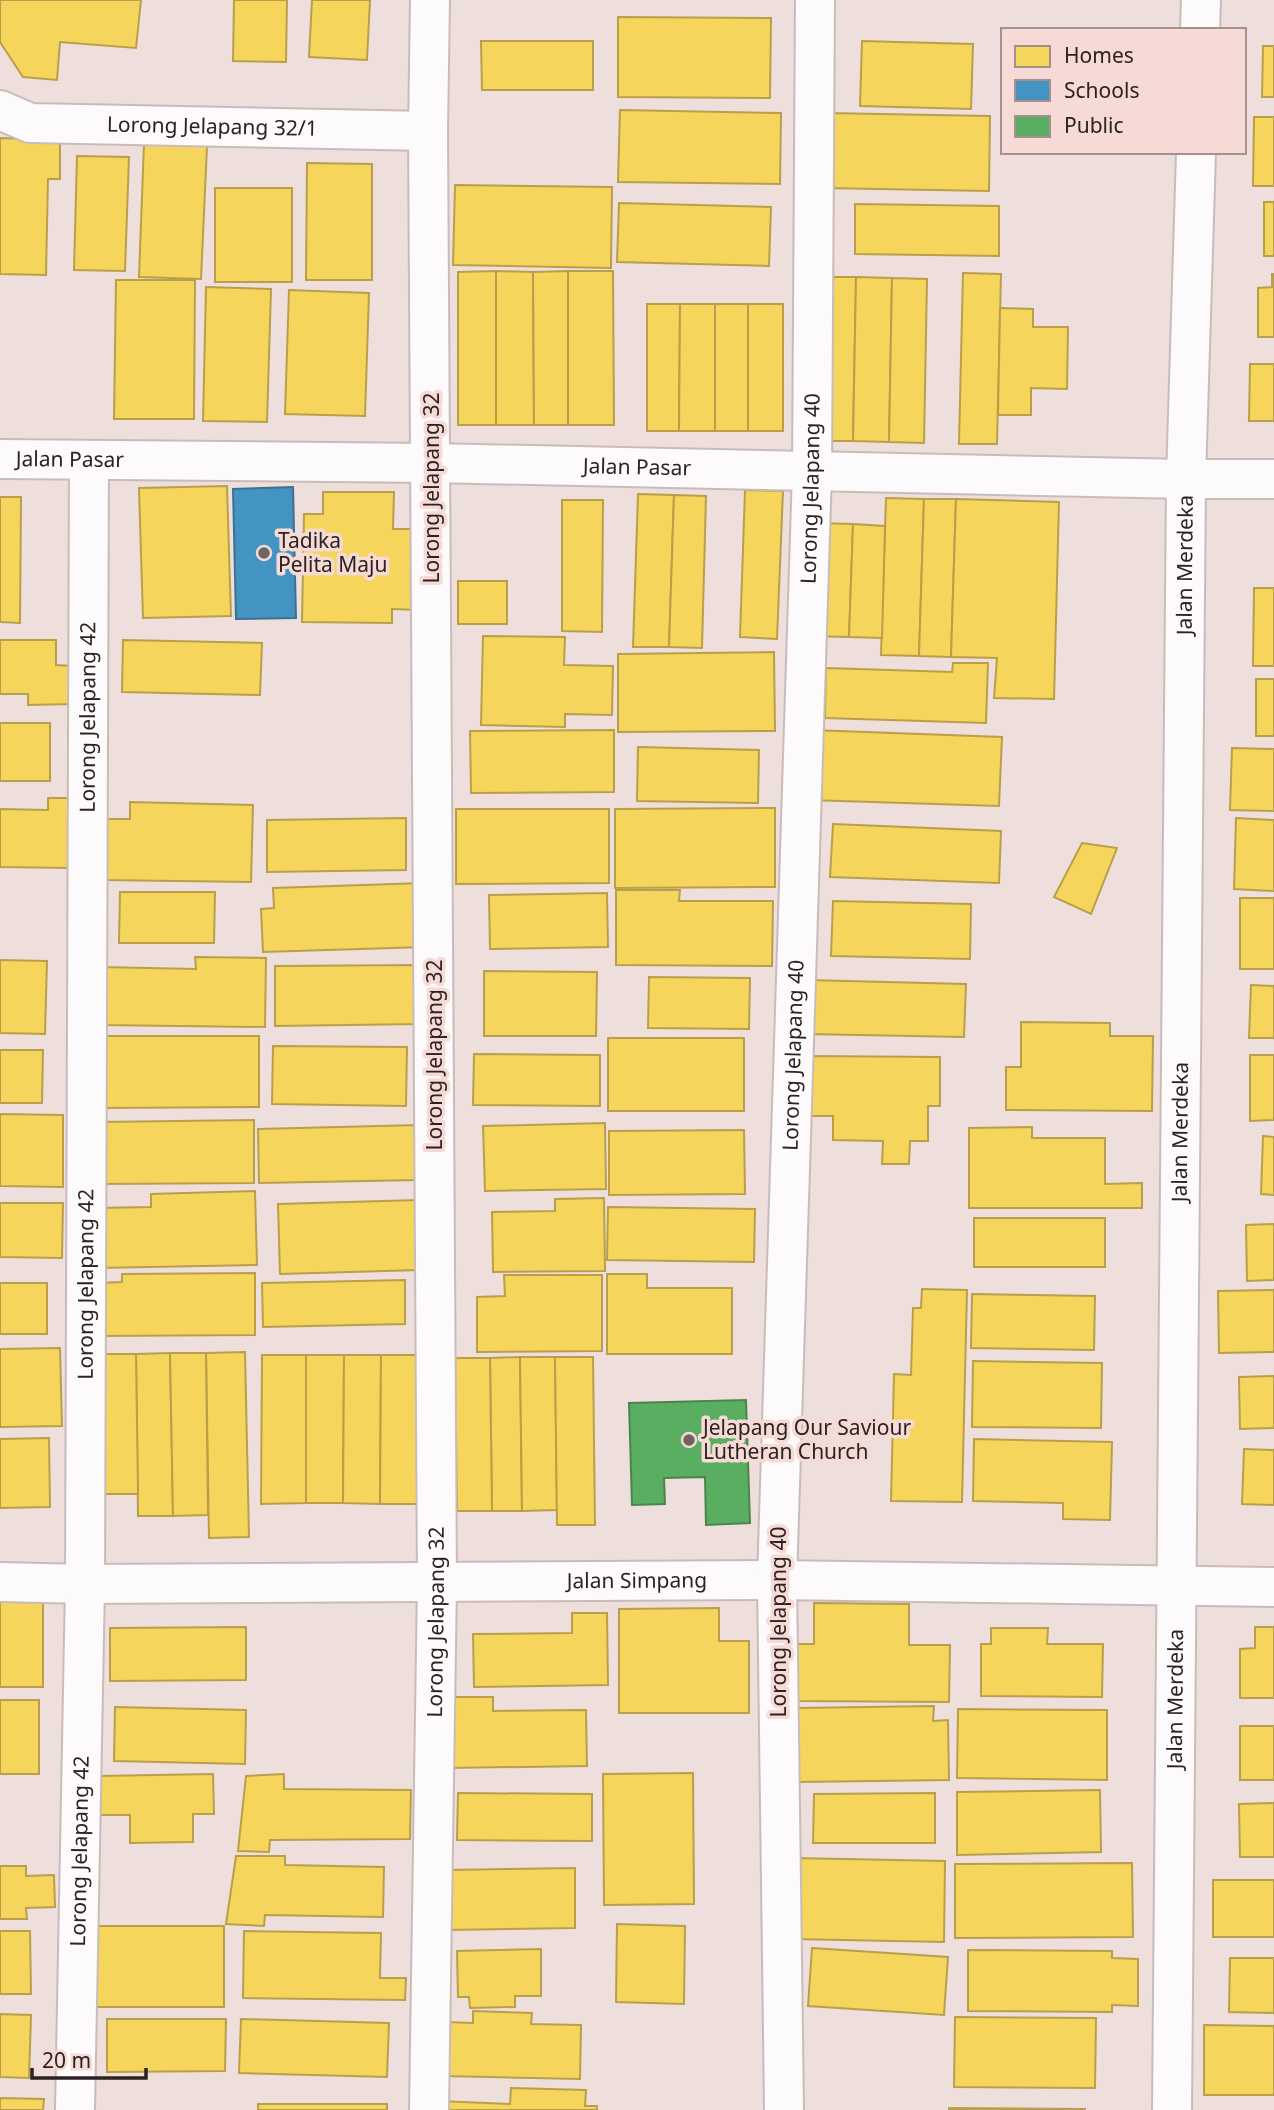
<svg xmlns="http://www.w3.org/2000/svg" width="1274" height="2110" font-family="'Noto Sans',sans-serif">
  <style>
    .homes { fill: #f6d55c; stroke: #b99f4a; stroke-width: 2 }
    .schools { fill: #4393c3; stroke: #3c7192; stroke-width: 2 }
    .public { fill: #5aae61; stroke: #4c844e; stroke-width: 2 }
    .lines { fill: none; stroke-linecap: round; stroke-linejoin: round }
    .minor-casing { stroke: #c8bcba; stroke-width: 42 }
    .minor { stroke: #fcfafa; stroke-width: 38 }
    .poi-dot { fill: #706462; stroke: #f6dad5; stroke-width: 2.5 }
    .labels { text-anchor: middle; stroke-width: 7; stroke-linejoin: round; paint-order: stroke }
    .street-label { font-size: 21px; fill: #2c2220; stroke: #f6dad5 }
    .poi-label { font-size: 21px; fill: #2c2220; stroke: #f6dad5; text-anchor: start }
  </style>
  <rect width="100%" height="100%" fill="#eedfdd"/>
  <g class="homes">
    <path d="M0,0h141l-5,48 -76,-6 -3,38 -34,-3 -23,-35z"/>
    <path d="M234,0h53l-1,62 -53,-1z"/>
    <path d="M312,0h58l-3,60 -58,-3z"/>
    <path d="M618,17l153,1 -1,80 -152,-1z"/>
    <path d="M481,41h112v49h-111z"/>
    <path d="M862,41l111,3 -2,65 -111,-3z"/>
    <path d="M1263,46h11v51h-12z"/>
    <path d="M620,110l161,3 -1,71 -162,-2z"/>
    <path d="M825,113l165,3 -1,75 -165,-3z"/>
    <path d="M1254,117h20v69h-21z"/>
    <path d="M0,138l60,2v39h-12l-2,96 -46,-1z"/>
    <path d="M144,143l63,3 -6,133 -62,-2z"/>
    <path d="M77,156l52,1 -4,114 -51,-1z"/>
    <path d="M307,163l65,1v116h-66z"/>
    <path d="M455,185l157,2 -1,81 -158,-3z"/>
    <rect x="215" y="188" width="77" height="94"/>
    <rect x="1264" y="202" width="10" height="54"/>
    <path d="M619,203l152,4 -2,59 -152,-4z"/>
    <path d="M855,204l144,2v50l-144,-2z"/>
    <path d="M496,271l37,1 1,153h-38z"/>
    <path d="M496,271v154h-38v-153z"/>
    <path d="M568,271h45l1,154h-46z"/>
    <path d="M568,271v154h-34l-1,-153z"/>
    <path d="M963,273l38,1 -4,170h-38z"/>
    <path d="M1272,274h2v63h-16v-49l14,-1z"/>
    <path d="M820,277h36l-3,164h-36z"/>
    <path d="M856,277l36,1 -3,164 -36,-1z"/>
    <path d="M892,278l35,1 -3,164 -35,-1z"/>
    <path d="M116,280h79l-1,139h-80z"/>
    <path d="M206,287l65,2 -4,133 -64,-1z"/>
    <path d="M289,290l80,3 -4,123 -80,-2z"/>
    <path d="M647,304h33l-1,127h-32z"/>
    <path d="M680,304h35v127h-36z"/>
    <rect x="715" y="304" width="33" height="127"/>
    <rect x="748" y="304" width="35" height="127"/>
    <path d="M1000,308l33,1v18h35l-1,62 -36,-1v27h-33z"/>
    <path d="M1250,364h24v57h-25z"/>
    <path d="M227,486l4,130 -88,2 -4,-130z"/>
    <path d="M745,490l38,1 -6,148 -37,-2z"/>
    <path d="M323,492h71l-1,37h27l-1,81 -27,-1v14l-90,-1 2,-108h19z"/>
    <path d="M638,494l36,1 -5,152h-36z"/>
    <path d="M674,495l32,1 -4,152 -33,-1z"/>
    <path d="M0,497h21l-1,126 -20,-1z"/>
    <path d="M886,498l38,1 -5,157 -38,-1z"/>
    <path d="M924,499h32l-5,158 -32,-1z"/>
    <path d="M956,499l103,3 -5,197 -60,-1 3,-40 -46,-1z"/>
    <path d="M562,500h41l-1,132 -40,-1z"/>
    <path d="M816,523l37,1 -4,113 -37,-1z"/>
    <path d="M853,524l32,2 -3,112 -33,-1z"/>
    <rect x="458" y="581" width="49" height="43"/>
    <path d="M1254,588h20v78h-21z"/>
    <path d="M483,636l82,1 -1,28 49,1 -1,49 -47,-1v13l-84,-2z"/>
    <path d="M0,640h56v25l17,1v38l-45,1v-11h-28z"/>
    <path d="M123,640l139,3 -2,52 -138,-3z"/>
    <path d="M774,652l1,79 -157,1v-78z"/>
    <path d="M953,663h35l-2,60 -161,-5 1,-50 126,4z"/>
    <rect x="1256" y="679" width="18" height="57"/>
    <rect x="0" y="723" width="50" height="58"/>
    <path d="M614,730v62l-143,1 -1,-62z"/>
    <path d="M811,730l191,7 -3,69 -190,-6z"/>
    <path d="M638,747l121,3 -1,53 -121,-2z"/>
    <path d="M1232,748l42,1v62l-44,-1z"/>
    <path d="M48,798h24l-1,70 -71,-1v-58l48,1z"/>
    <path d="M130,802l123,3 -2,77 -148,-2 1,-61h26z"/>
    <path d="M775,808v79l-160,1v-79z"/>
    <path d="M456,809h153v74l-153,1z"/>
    <path d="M406,818v52l-139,2v-52z"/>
    <path d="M1236,818l38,2v71l-40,-2z"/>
    <path d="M833,824l168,7 -2,52 -169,-6z"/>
    <path d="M1082,843l35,5 -26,66 -37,-17z"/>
    <path d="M423,883l2,64 -162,5 -2,-43 13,-1 -1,-20z"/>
    <path d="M616,890h64l-1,11h94l-1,65 -156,-1z"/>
    <path d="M120,892h95l-1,51h-95z"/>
    <path d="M607,893l1,54 -118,2 -1,-54z"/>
    <rect x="1240" y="898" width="34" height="71"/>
    <path d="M833,901l138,3 -1,55 -139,-3z"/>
    <path d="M195,957l71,1 -1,69 -165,-2 1,-58 95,2z"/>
    <path d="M0,960l47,1 -2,73 -45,-1z"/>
    <path d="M420,965v59l-145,2v-60z"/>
    <path d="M484,971l113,1 -1,64h-112z"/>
    <path d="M649,977l101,1 -1,51 -101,-1z"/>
    <path d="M807,980l159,4 -2,53 -158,-3z"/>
    <path d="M1251,985l23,1v52h-25z"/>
    <path d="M1021,1022l89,1v13h43l-1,75 -146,-1v-43h15z"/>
    <path d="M101,1036h158v71l-158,1z"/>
    <rect x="608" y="1038" width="136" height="73"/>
    <path d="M273,1046l134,1 -1,59 -134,-2z"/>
    <path d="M0,1050h43l-1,53h-42z"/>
    <path d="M474,1054l126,1v51l-127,-1z"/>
    <path d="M1250,1055h24v65l-24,1z"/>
    <path d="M807,1056l133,1v49h-12v35h-18l-1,23h-27l1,-23 -50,-1v-24h-27z"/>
    <path d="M0,1114l63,1v72l-63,-1z"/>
    <path d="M254,1120v63l-153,1 -1,-62z"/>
    <path d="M605,1123l1,66 -121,2 -2,-65z"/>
    <path d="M419,1125l1,55 -161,3 -1,-54z"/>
    <path d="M1032,1127v11h73v46l37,-1v25h-173v-80z"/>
    <path d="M744,1130l1,64 -136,1v-64z"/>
    <path d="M1263,1136l11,1v58l-13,-1z"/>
    <path d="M255,1191l2,74 -160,3 -2,-60 56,-1v-13z"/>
    <path d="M604,1198l1,73 -112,1 -1,-60 63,-1v-12z"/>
    <path d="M418,1200l2,70 -140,4 -2,-70z"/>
    <path d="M0,1203h63l-1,55 -62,-1z"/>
    <path d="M608,1207l147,2 -1,53 -147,-2z"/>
    <rect x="974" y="1218" width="131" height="49"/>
    <path d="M1274,1224v56l-27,1 -1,-56z"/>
    <path d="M255,1273v62l-157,1v-53l24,-1v-8z"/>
    <path d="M607,1274h40v14h85v66h-125z"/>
    <path d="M504,1275h98v76l-125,1v-55l28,-1z"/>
    <path d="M405,1280v44l-142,3 -1,-44z"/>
    <rect x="0" y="1283" width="47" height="51"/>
    <path d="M922,1289l45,1 -5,212 -71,-1 3,-127 17,1 2,-67h8z"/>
    <path d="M1274,1290v62l-55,1 -1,-62z"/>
    <path d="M972,1294l123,2 -1,54 -123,-2z"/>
    <path d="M60,1348l2,78 -62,1v-78z"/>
    <path d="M245,1352l4,185 -40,1 -3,-185z"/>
    <path d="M170,1353l3,163h-35l-2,-162z"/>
    <path d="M170,1353h36l2,162 -35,1z"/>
    <path d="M98,1354h38l2,140h-38z"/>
    <path d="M262,1355h44v148l-45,1z"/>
    <path d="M306,1355h38l-1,148h-37z"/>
    <path d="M344,1355h37l-1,149 -37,-1z"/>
    <path d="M381,1355h37v149h-38z"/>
    <path d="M520,1357l2,154h-30l-2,-153z"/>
    <path d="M520,1357h35l2,153 -35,1z"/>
    <path d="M555,1357h38l2,168h-38z"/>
    <path d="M455,1358h35l2,153h-35z"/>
    <path d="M973,1361l129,2 -1,65 -129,-1z"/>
    <path d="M1274,1376v52l-34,1 -1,-52z"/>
    <path d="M49,1438l1,69 -50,1v-69z"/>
    <path d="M974,1439l138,3 -2,78 -47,-1v-16l-90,-2z"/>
    <path d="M1244,1449l30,1v55l-32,-1z"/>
    <rect x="0" y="1595" width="43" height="92"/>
    <path d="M814,1603l95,1v41h41l-1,57 -154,-1v-57h19z"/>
    <path d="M719,1608v33h30v72h-130v-104z"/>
    <path d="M572,1613h35l1,72 -134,2 -1,-53 99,-1z"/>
    <path d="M246,1627v53l-136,1v-53z"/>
    <path d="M1255,1627h19v71h-34v-49l15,-1z"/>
    <path d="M991,1628h57l-1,16h56l-1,53 -121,-1v-52h10z"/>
    <path d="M447,1697h46v14l93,-1 1,56 -139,2z"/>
    <rect x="0" y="1700" width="39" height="74"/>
    <path d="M934,1706l-1,15 15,-1 1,60 -151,2 -1,-74z"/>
    <path d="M115,1707l131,3 -1,54 -131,-3z"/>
    <path d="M958,1709l149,1v70l-150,-2z"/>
    <rect x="1240" y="1726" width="34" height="54"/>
    <path d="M693,1773l1,131 -90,1 -1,-131z"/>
    <path d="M213,1774l1,40h-21v28l-63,1v-28h-31v-39z"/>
    <path d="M284,1774v15l127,1 -1,49 -140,1 -1,12 -31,-1 8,-75z"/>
    <path d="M1100,1790l1,62 -144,3v-63z"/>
    <path d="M458,1793l134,1v47l-135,-1z"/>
    <path d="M935,1793v50h-122l1,-49z"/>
    <path d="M1274,1803v54h-34l-1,-53z"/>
    <path d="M236,1856h49v9l99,2 -1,50 -118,-2 -1,11 -38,-2z"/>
    <path d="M793,1858l152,3 -1,81 -152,-3z"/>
    <path d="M1132,1863l1,74 -178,1v-74z"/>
    <path d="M0,1866h26v10l28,-1 1,32 -29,1 1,11h-27z"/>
    <path d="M575,1868v60l-128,2 -1,-60z"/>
    <rect x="1213" y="1880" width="61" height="57"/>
    <path d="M617,1924l68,2 -1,78 -68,-2z"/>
    <rect x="93" y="1926" width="131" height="81"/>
    <path d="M0,1931h30l1,63h-31z"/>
    <path d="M244,1931l137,2 -1,45h26l-1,22 -162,-2z"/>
    <path d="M812,1948l136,9 -4,58 -136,-9z"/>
    <path d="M541,1949v47h-26v11l-45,1 -1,-11h-11l-1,-46z"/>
    <path d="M968,1950l144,1v7l26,1v47l-26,-1v7l-144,-1z"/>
    <path d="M1230,1958h44v55l-45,-1z"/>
    <path d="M473,2011l59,2 -1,11 50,1 -1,54 -137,-3 1,-54 29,1z"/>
    <path d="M0,2014l31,1 -2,63 -29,-1z"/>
    <path d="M955,2017l141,1 -1,70 -141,-1z"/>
    <path d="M107,2019h119l-1,52 -118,1z"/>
    <path d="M241,2019l148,4 -2,54 -148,-4z"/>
    <path d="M1204,2025l70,1v69h-70z"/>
    <path d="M511,2088l75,2 -1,16h12v4h-158v-9l71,3z"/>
    <path d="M0,2098l44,1 -1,11h-43z"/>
    <rect x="258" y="2104" width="129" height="6"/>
    <path d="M949,2108l137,1 -137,1z"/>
  </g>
  <path class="schools" d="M293,487l3,131 -60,1 -3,-130z"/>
  <path class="public" d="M746,1400l4,123 -44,2 -1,-48 -41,1 1,26 -33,1 -3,-102z"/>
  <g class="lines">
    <g class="minor-casing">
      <g id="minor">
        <path d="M1200,30l1,-30"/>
        <path id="s1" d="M0,110l30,13 398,8"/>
        <path id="s2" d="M0,459l432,4 754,16h88"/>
        <path id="s3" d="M0,1582l85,2 692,-4 497,7"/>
        <path id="s4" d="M75,2110l10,-526 4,-1124"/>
        <path id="s5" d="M429,2110l8,-528 -9,-1451 2,-131"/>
        <path id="s6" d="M784,2110l-7,-530 35,-1108 3,-472"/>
        <path id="s7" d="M1172,2110l14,-1631 10,-327"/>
      </g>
    </g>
    <use href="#minor" class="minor"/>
  </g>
  <g class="poi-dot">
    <circle cx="264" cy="553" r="7"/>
    <circle cx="689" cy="1440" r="7"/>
  </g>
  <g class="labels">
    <g class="street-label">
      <text dy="7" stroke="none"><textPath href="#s1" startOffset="215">Lorong Jelapang 32/1</textPath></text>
      <text dy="7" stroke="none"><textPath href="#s2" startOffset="70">Jalan Pasar</textPath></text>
      <text dy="7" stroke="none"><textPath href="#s2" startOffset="637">Jalan Pasar</textPath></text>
      <text transform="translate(432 488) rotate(-90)" y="7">Lorong Jelapang 32</text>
      <text dy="7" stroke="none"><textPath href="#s6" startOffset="1622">Lorong Jelapang 40</textPath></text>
      <text dy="7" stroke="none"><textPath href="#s7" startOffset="1545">Jalan Merdeka</textPath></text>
      <text dy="7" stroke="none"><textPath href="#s4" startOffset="1393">Lorong Jelapang 42</textPath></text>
      <text transform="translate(435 1055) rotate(-90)" y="7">Lorong Jelapang 32</text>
      <text dy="7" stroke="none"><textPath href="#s6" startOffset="1055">Lorong Jelapang 40</textPath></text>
      <text dy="7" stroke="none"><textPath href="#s7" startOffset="978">Jalan Merdeka</textPath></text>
      <text dy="7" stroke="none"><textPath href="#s4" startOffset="826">Lorong Jelapang 42</textPath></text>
      <text dy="7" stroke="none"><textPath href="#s3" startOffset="637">Jalan Simpang</textPath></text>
      <text dy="7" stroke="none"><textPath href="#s5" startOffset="488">Lorong Jelapang 32</textPath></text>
      <text transform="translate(779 1622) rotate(-90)" y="7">Lorong Jelapang 40</text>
      <text dy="7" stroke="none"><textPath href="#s7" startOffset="411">Jalan Merdeka</textPath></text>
      <text dy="7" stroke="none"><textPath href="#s4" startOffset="259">Lorong Jelapang 42</textPath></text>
    </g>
    <g class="poi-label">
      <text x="278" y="548">Tadika<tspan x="278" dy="24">Pelita Maju</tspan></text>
      <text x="703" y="1435">Jelapang Our Saviour<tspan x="703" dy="24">Lutheran Church</tspan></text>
    </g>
  </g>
  <rect x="1001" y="28" width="245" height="126" fill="#f6dad5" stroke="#a5908d" stroke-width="2"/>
  <rect x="1015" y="46" width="35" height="21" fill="#f6d55c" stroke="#a5908d" stroke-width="2"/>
  <text x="1064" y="63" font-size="21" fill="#2c2220">Homes</text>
  <rect x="1015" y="80" width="35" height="21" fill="#4393c3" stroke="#a5908d" stroke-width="2"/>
  <text x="1064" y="98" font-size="21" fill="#2c2220">Schools</text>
  <rect x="1015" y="116" width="35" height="21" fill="#5aae61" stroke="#a5908d" stroke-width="2"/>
  <text x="1064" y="133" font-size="21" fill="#2c2220">Public</text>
  <path d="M32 2068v10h114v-10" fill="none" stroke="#2c2220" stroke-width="3.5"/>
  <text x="42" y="2068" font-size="21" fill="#2c2220" stroke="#f6dad5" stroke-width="5" paint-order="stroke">20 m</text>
</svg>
